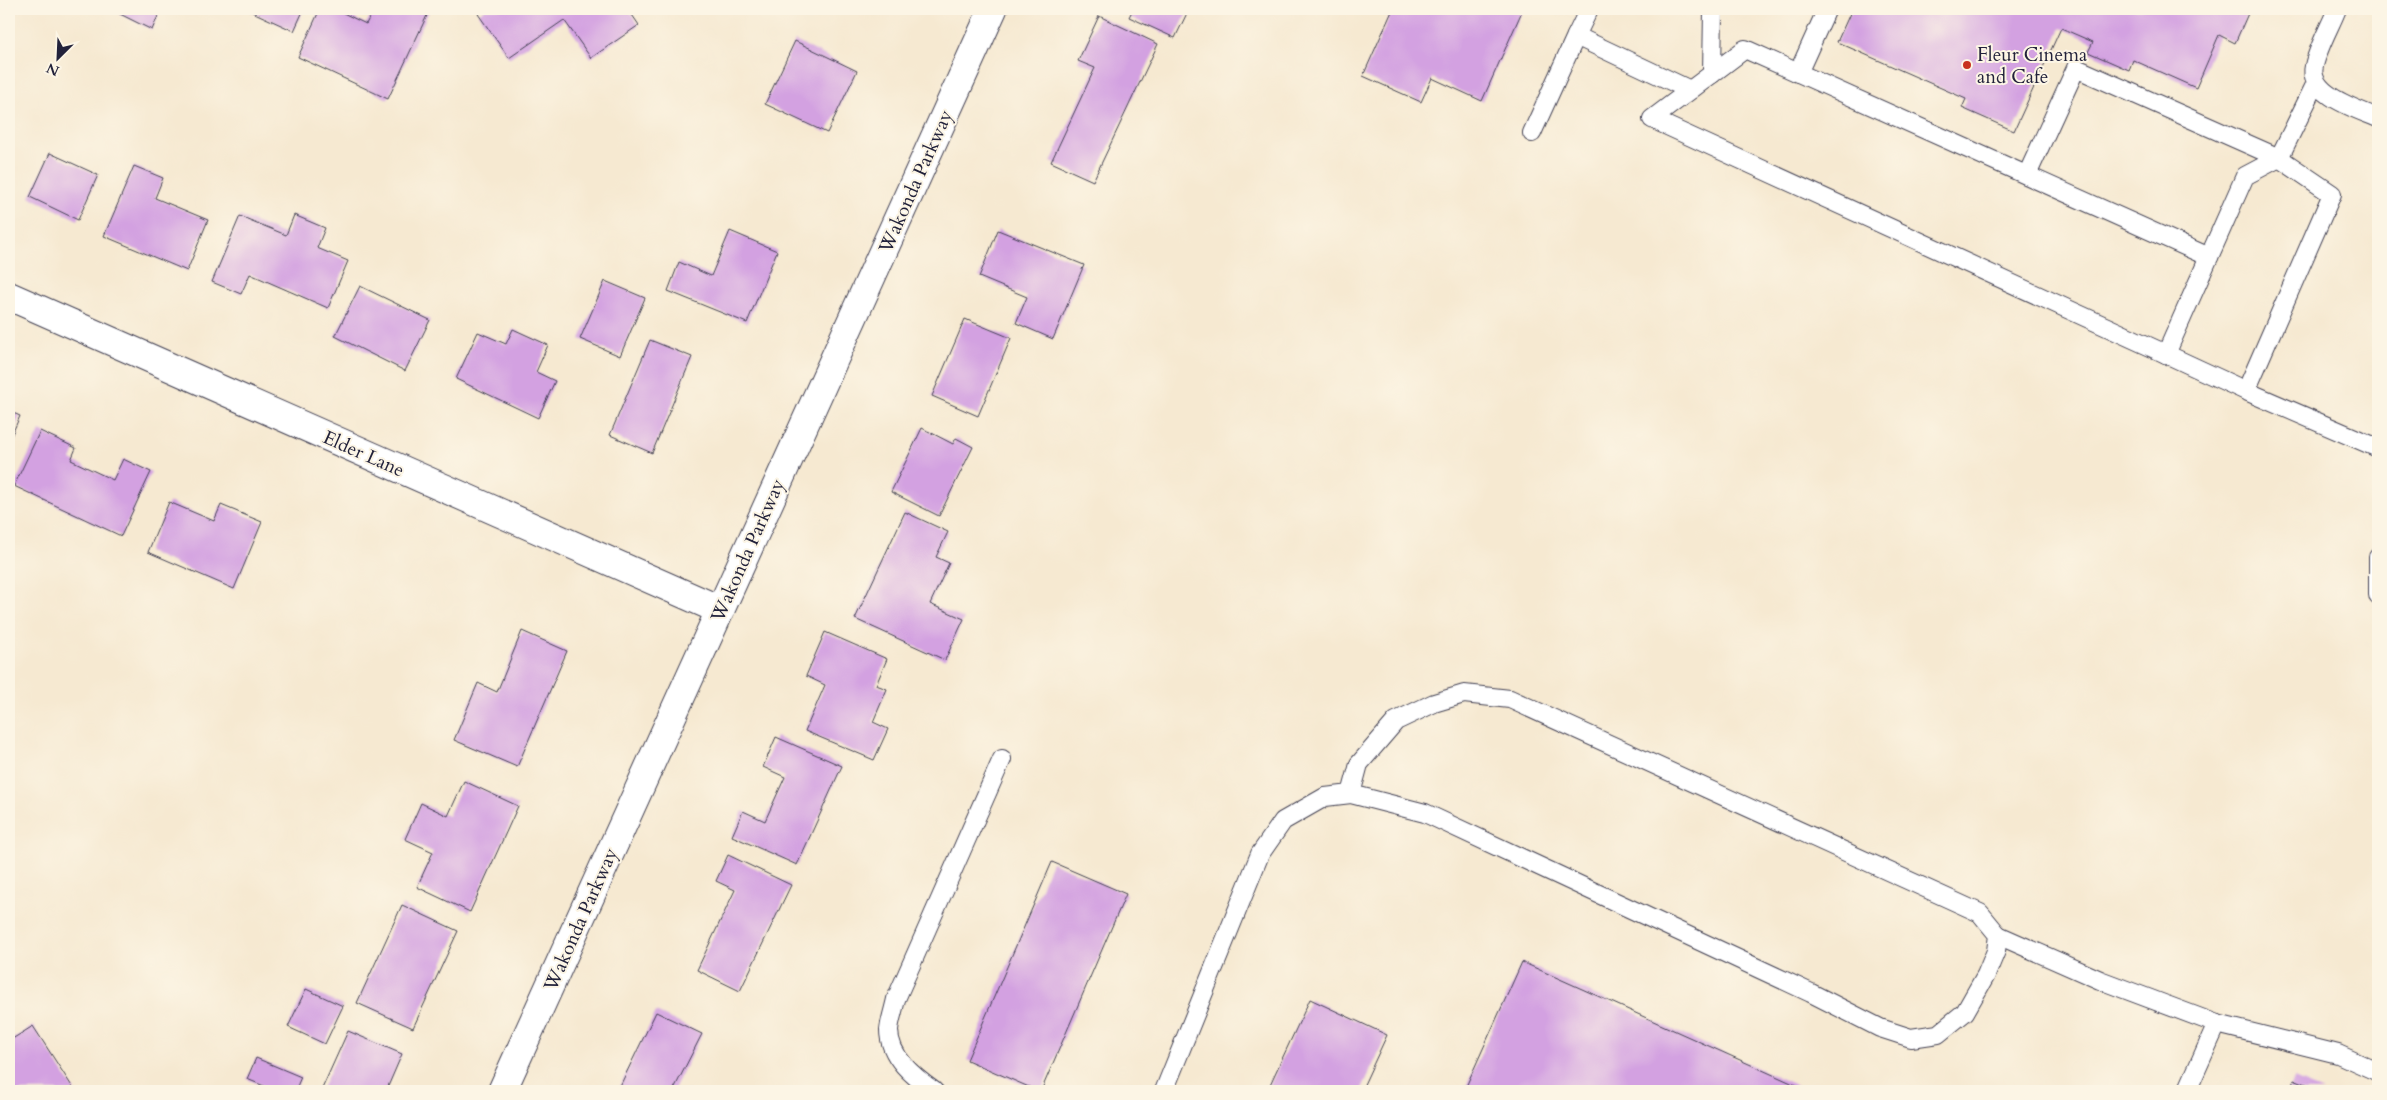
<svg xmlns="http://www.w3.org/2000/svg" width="2387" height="1100" font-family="Cardo,serif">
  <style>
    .building { fill: #d3a1e1 }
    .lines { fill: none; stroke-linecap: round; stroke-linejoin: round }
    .lane-casing { stroke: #424052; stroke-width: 20 }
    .street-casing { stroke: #424052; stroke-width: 30 }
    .lane { stroke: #fff; stroke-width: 18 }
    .street { stroke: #fff; stroke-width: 28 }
    .poi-dot { fill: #c8321e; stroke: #fcf5e5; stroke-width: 2 }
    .labels { text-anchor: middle; stroke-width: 4; stroke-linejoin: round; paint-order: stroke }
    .poi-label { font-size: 19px; fill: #22223b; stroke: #fcf5e5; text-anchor: start }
    .street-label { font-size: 19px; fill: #22223b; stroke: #fcf5e5 }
  </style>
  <rect width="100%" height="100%" fill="#fcf5e5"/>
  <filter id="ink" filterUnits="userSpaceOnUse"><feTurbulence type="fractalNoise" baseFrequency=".02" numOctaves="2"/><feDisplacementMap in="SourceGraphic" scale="10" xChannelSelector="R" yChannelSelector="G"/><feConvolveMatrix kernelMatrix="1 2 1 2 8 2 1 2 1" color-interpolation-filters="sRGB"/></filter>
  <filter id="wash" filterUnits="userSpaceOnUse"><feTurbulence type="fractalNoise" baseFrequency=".0096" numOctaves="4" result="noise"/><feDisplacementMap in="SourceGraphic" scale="20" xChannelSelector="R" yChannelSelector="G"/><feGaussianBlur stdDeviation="1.12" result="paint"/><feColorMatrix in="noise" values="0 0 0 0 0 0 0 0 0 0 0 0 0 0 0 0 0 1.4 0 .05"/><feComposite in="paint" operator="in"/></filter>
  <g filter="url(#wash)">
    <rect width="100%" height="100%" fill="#f6e9d1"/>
    <g id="blocks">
      <g class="building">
        <path d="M110,9h51l-9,21z"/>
        <path d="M246,9h58l-10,22z"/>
        <path d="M320,9h15l31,15 8,-15h56l-42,90 -90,-42z"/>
        <path d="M485,9h143l11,16 -48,33 -27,-38 -55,38 -31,-44z"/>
        <path d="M1133,9h56l-14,29 -46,-21z"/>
        <path d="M1393,9h130l-41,92 -50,-23 -11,24 -58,-26z"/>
        <path d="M1852,9h398l-15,34 -16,-8 -23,53 -63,-28 -4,10 -41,-18 5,-10 -32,-14 -47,103 -52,-23 4,-9 -129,-57z"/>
        <path d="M1099,16l59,28 -65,137 -42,-19 44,-94 -17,-7z"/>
        <path d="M795,41l62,30 -30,62 -62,-29z"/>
        <path d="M50,153l48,22 -20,45 -48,-23z"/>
        <path d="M134,166l29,12 -8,20 53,22 -21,51 -83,-35z"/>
        <path d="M294,215l31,13 -8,20 31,13 -20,47 -78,-34 -9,20 -29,-12 28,-66 46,19z"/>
        <path d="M998,230l86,35 -31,74 -37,-16 11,-26 -48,-20z"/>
        <path d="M730,231l47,20 -30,72 -79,-32 11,-29 32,14z"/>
        <path d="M605,281l40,17 -25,58 -40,-17z"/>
        <path d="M360,286l70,34 -25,51 -70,-35z"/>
        <path d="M965,319l46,19 -33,78 -46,-20z"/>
        <path d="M513,329l35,16 -12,27 19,9 -17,37 -82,-39 22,-47 28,12z"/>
        <path d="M650,340l42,17 -40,96 -42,-18z"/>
        <path d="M9,411l11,5 -11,25z"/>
        <path d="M922,428l31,16 3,-6 17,9 -34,69 -48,-24z"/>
        <path d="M40,431l36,17 -5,12 42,20 10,-21 28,13 -30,64 -107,-50z"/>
        <path d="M169,502l45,19 7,-16 41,17 -28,67 -86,-37z"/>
        <path d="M905,512l43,20 -12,25 13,6 -19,41 34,15 -19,41 -90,-41z"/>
        <path d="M522,631l45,20 -50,116 -63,-27 24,-57 19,9z"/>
        <path d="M825,632l62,27 -11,26 11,4 -14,33 15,7 -14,31 -69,-29 20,-46 -19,-9z"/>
        <path d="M776,737l66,29 -45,99 -65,-29 11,-25 22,10 20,-44 -22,-10z"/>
        <path d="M464,781l54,25 -48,106 -53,-25 16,-35 -28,-13 16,-36 27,13z"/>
        <path d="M728,855l63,30 -51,106 -43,-21 38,-80 -19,-9z"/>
        <path d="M1052,862l74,32 -85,197h-3l-71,-31z"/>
        <path d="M402,905l56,26 -45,97 -56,-25z"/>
        <path d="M1522,962l287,129h-345z"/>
        <path d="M306,989l37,17 -18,38 -37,-17z"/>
        <path d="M1310,999l77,36 -26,56h-94z"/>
        <path d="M656,1012l46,22 -29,57h-47l-7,-3z"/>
        <path d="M33,1026l42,65h-63l-3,-4v-46z"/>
        <path d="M348,1031l54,23 -16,37h-65z"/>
        <path d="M256,1058l45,19 -6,14h-19l-29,-12z"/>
        <path d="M2294,1079l29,12h-34z"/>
      </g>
    </g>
  </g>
  <g filter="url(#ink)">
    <use href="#blocks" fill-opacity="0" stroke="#424052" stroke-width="1"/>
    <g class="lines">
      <g class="lane-casing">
        <g id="lane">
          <path d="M2337,9c-7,18 -19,38 -23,57 -7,28 45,44 64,52"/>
          <path d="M1576,36l13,-27"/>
          <path d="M1798,73l29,-64"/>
          <path d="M1712,74l1,-65"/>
          <path d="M1532,133l44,-97 114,54"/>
          <path d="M2027,175l49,-107 203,90 53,36 -86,197 -80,-37 79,-178 34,-18 37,-75"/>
          <path d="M2166,354l-514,-235 93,-70 464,208"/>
          <path d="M2246,391l132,57"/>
          <path d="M2378,557v38"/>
          <path d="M1998,935l102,45 117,44 121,30 40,18"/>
          <path d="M934,1091c-20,-14 -45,-34 -45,-61 1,-10 5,-21 7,-31l106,-240"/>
          <path d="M1164,1091l96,-237 23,-33 42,-24 26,-3 74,19 386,180 69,35 31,10 27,-4 27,-22 21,-37 10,-24 2,-16 -18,-22 -470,-214 -46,-5 -30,9 -38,18 -37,43 -8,30"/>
          <path d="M2187,1091l30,-67"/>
        </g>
      </g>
      <g class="street-casing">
        <g id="street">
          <path d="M9,296l711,314"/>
          <path d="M502,1091l491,-1082"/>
        </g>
      </g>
      <use href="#lane" class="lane"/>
      <use href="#street" class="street"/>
    </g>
  </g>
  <circle class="poi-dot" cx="1967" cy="65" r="5"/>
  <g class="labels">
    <g class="poi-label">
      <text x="1977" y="61">Fleur Cinema<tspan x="1977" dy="22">and Cafe</tspan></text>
    </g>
    <g class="street-label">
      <text transform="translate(915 181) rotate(-66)" y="7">Wakonda Parkway</text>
      <text transform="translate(364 453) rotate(24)" y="7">Elder Lane</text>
      <text transform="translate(747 550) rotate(-66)" y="7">Wakonda Parkway</text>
      <text transform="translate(580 919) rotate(-66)" y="7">Wakonda Parkway</text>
    </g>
  </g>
  <rect width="2387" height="1100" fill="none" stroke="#fcf5e5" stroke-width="30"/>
  <g transform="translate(58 58) rotate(204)" stroke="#fcf5e5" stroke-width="4" paint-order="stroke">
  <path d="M0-4L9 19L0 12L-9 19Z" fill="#22223b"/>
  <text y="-8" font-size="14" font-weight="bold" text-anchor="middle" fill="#22223b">N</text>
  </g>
</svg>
